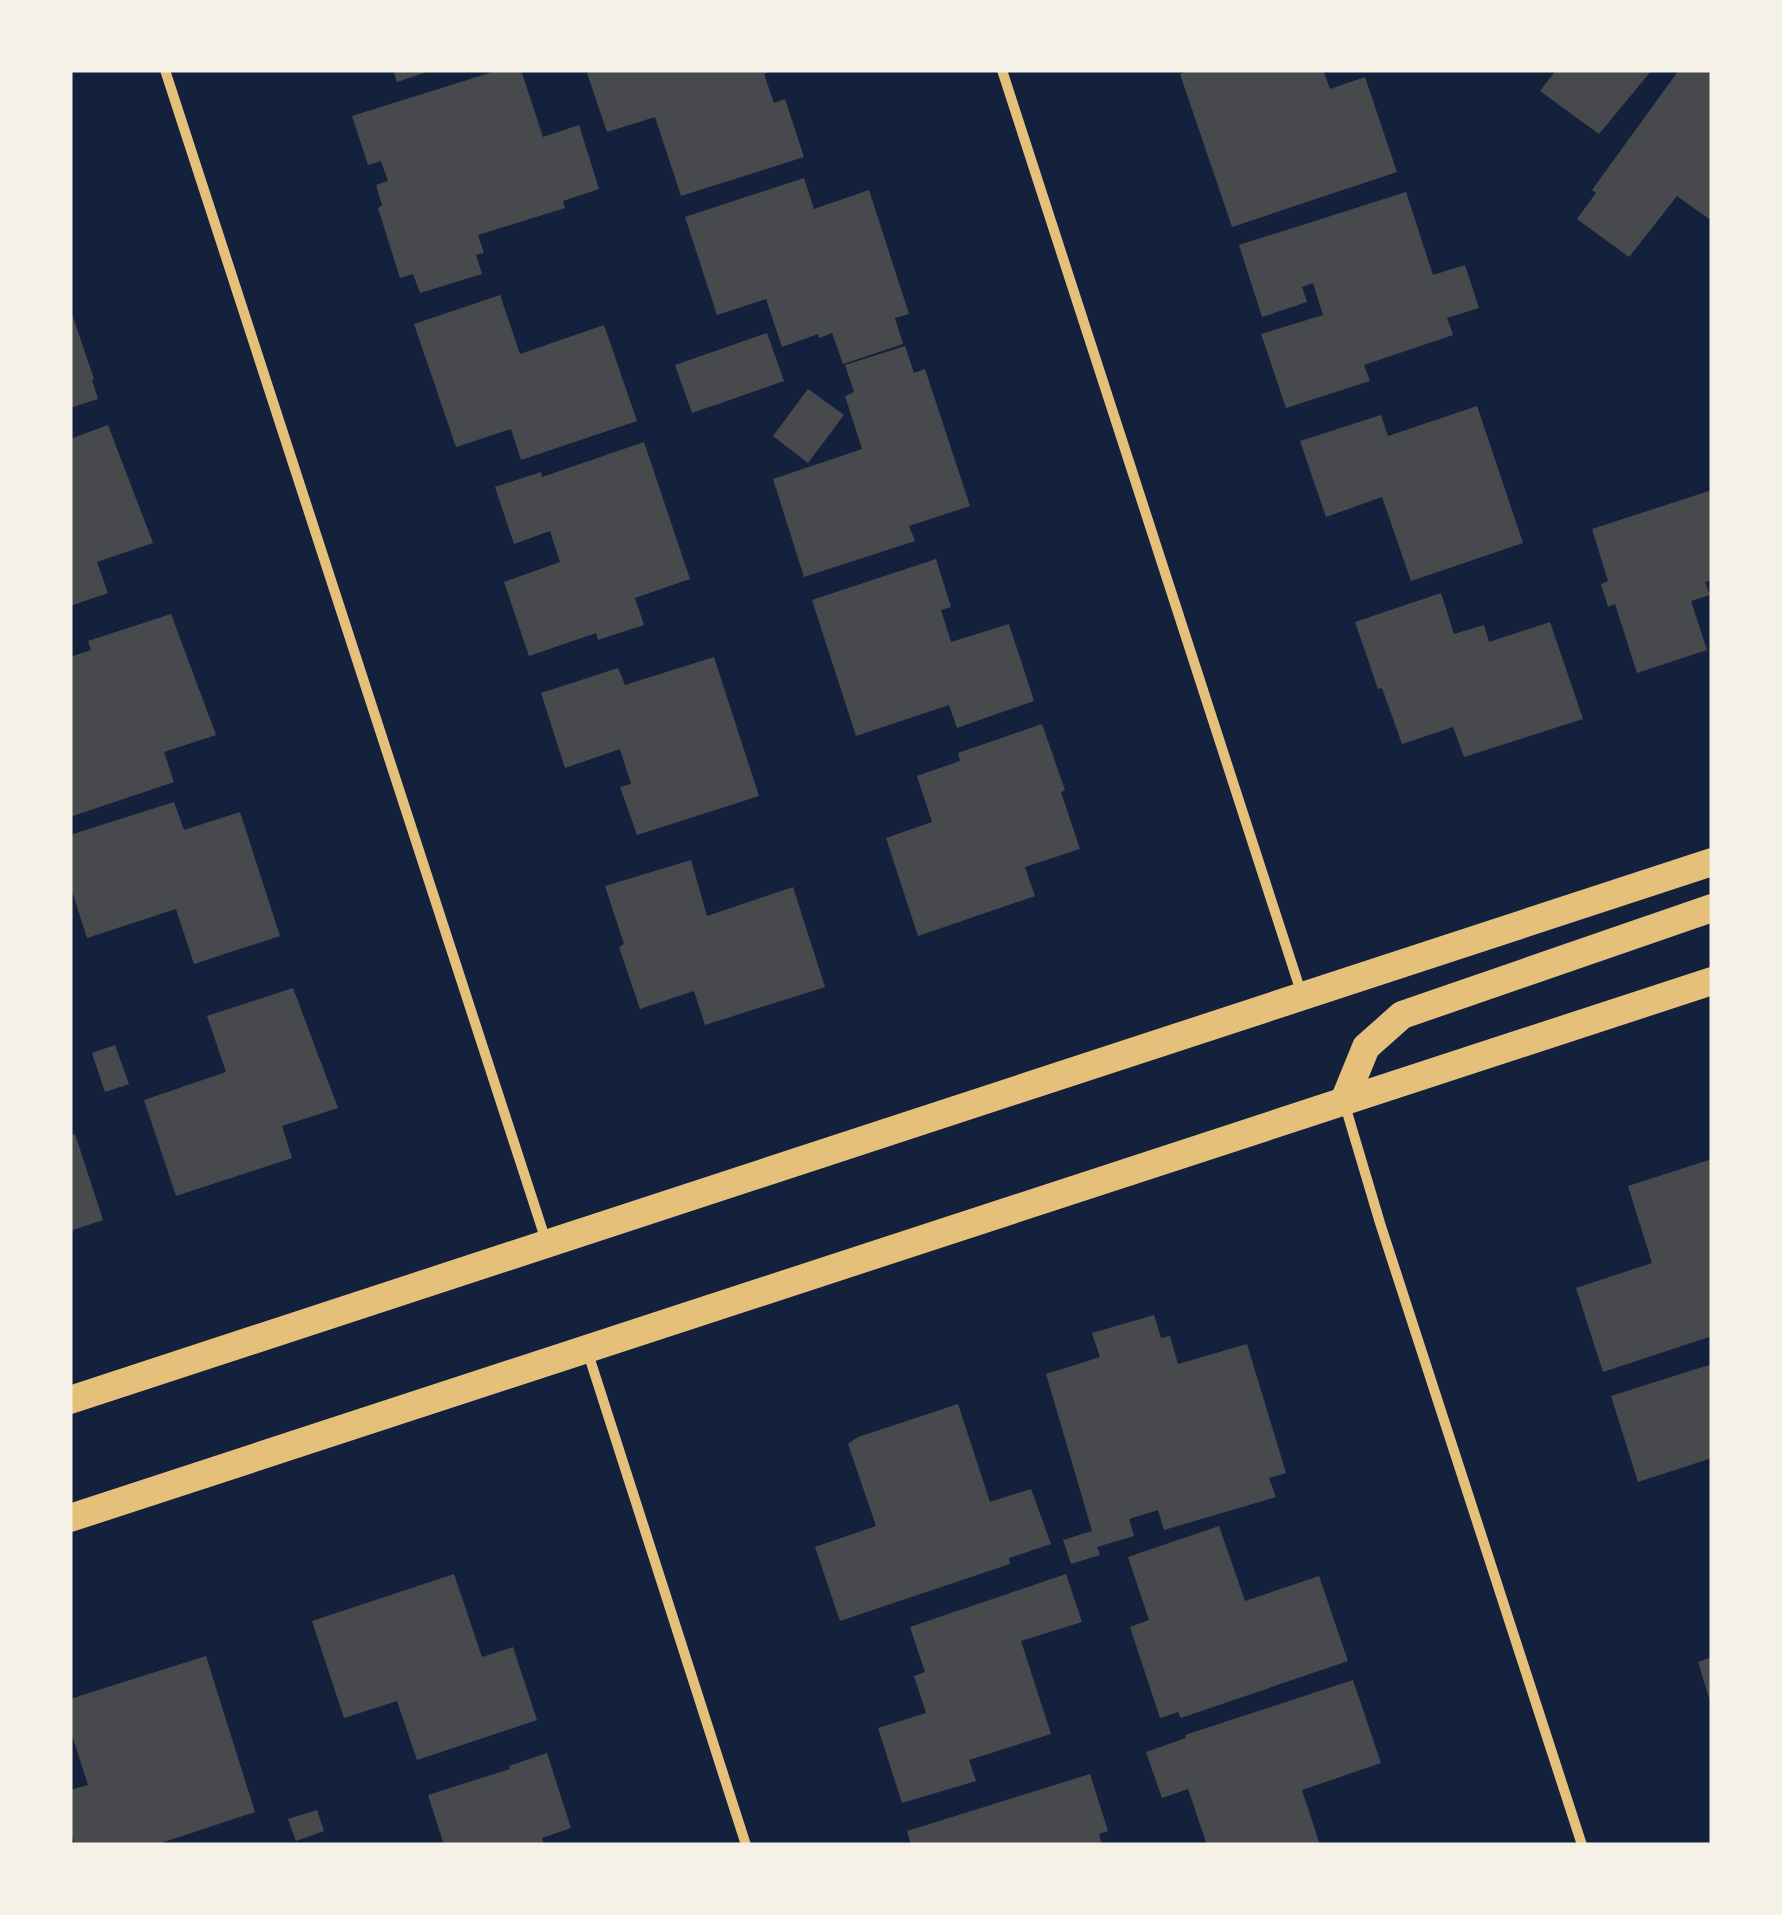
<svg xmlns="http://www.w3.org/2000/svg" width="1782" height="1915" font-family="'Sofia Sans Condensed',sans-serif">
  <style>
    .building { fill: #48494c }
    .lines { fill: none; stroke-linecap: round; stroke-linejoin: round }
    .minor { stroke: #e5c07b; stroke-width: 10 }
    .trunk { stroke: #e5c07b; stroke-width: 28 }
  </style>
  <rect width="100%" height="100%" fill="#14213d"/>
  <g class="building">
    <path d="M393,70h37v1l-33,11z"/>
    <path d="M499,70h22l22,67 36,-12 20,64 -36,12 2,7 -87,27 6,18 -8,2 6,19 -62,19 -7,-19 -13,4 -22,-70 4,-3 -6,-20 12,-4 -7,-20 -13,4 -16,-49z"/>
    <path d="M595,70h179l-10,4 10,29 11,-4 19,58 -123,39 -26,-79 -48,15 -20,-59z"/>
    <path d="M1192,70h131l7,19 35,-12 32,95 -165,55 -52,-153z"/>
    <path d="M1556,70h96l-53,64 -59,-43z"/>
    <path d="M1679,70h33v151l-35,-25 -48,61 -52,-38 19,-26 -4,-3z"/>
    <path d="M804,178l10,31 55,-19 40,124 -14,4 8,26 -60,20 -11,-31 -13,5 -1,-4 -36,13 -16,-48 -49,16 -32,-98z"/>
    <path d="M1406,192l27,83 32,-10 14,43 -32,10 6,17 -89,30 6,16 -84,27 -25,-74 62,-19 -10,-32 -11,4 5,15 -45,15 -23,-72z"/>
    <path d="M500,295l20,59 84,-29 33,96 -116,39 -10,-31 -55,18 -42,-123z"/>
    <path d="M70,308l24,71 -2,1 6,19 -28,9z"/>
    <path d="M767,333l17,48 -92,32 -17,-48z"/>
    <path d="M905,346l9,27 11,-4 45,137 -61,20 6,15 -111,36 -31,-98 89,-30 -17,-53 9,-4 -9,-27z"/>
    <path d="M808,389l36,26 -36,48 -35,-27z"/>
    <path d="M1477,406l46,137 -112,38 -29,-84 -56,20 -26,-76 81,-26 7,21z"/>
    <path d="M108,425l45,118 -56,19 11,31 -38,13v-167z"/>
    <path d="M644,442l46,137 -55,19 9,27 -46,15 -2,-7 -67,23 -25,-74 56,-20 -10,-31 -36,13 -19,-57 46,-15 1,5z"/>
    <path d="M1712,490v90l-7,2 5,13 -19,6 16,49 -70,23 -22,-69 -7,3 -7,-23 7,-3 -16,-52z"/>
    <path d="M936,559l15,48 -10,3 10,32 58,-18 25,77 -77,27 -8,-23 -93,31 -44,-136z"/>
    <path d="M1441,593l13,41 30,-9 5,17 61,-20 33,97 -119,38 -11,-30 -51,17 -20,-56 -4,1 -23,-67z"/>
    <path d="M171,614l45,121 -52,17 10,30 -104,35v-160l21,-7 -3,-9z"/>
    <path d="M714,657l45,139 -122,39 -17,-48 11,-3 -11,-35 -55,19 -24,-75 77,-25 7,17z"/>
    <path d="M1042,724l23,66 -4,2 19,57 -55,18 10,29 -117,40 -32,-98 46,-16 -15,-46 43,-15 -2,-8z"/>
    <path d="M174,802l10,28 56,-18 40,124 -86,28 -18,-55 -89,29 -17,-53v-50z"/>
    <path d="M691,860l16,56 86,-29 32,100 -120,38 -11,-34 -54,18 -21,-62 5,-3 -19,-58z"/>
    <path d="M293,988l45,120 -56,18 10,32 -116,38 -32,-96 82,-28 -19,-56z"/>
    <path d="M115,1045l14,39 -24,8 -13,-39z"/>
    <path d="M75,1134l28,86 -33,11v-96z"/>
    <path d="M1712,1159v177l-109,36 -27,-84 76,-25 -24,-77z"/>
    <path d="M1154,1315l7,23 9,-2 8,28 69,-20 39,129 -17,5 7,19 -112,33 -6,-20 -29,9 5,17 -37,11 3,8 -29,9 -8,-24 29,-9 -46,-157 54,-17 -8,-24z"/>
    <path d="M1712,1364v94l-74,24 -27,-86z"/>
    <path d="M958,1404l32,98 41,-13 20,55 -42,14 1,6 -170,57 -25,-74 61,-21 -28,-82 10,-7z"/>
    <path d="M1219,1526l26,75 74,-25 29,85 -167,57 -3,-6 -18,6 -30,-91 19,-7 -21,-63z"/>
    <path d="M454,1574l28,83 31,-10 24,73 -120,40 -20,-59 -53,17 -32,-97z"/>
    <path d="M1066,1574l16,48 -61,19 30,93 -82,26 7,21 -74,22 -24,-75 48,-15 -12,-37 11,-4 -15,-45z"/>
    <path d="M206,1656l49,156 -100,33h-80l-5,-15v-40l18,-5 -18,-56v-30z"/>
    <path d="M1712,1657v46l-1,1 -13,-42z"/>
    <path d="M1353,1680l28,83 -79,27 18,55h-113l-19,-56 -26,9 -16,-46 40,-14 -1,-3z"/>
    <path d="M547,1753l24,75 -29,10 2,7h-100l-16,-50 82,-26 -1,-3z"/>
    <path d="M1090,1774l18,57 -9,3 3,11h-191l-4,-14z"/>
    <path d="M317,1810l7,21 -28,10 -8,-22z"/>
  </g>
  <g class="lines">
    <g class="minor">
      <path d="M165,70l382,1174"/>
      <path d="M1002,70l299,922"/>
      <path d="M1344,1102l36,121 202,622"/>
      <path d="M587,1350l159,495"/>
    </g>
    <g class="trunk">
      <path d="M1344,1101l22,-54 36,-32 310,-107"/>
      <path d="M70,1400l1642,-538"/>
      <path d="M70,1518l1642,-537"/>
    </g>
  </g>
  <rect width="1782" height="1915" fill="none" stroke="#f6f1e7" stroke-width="145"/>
</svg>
